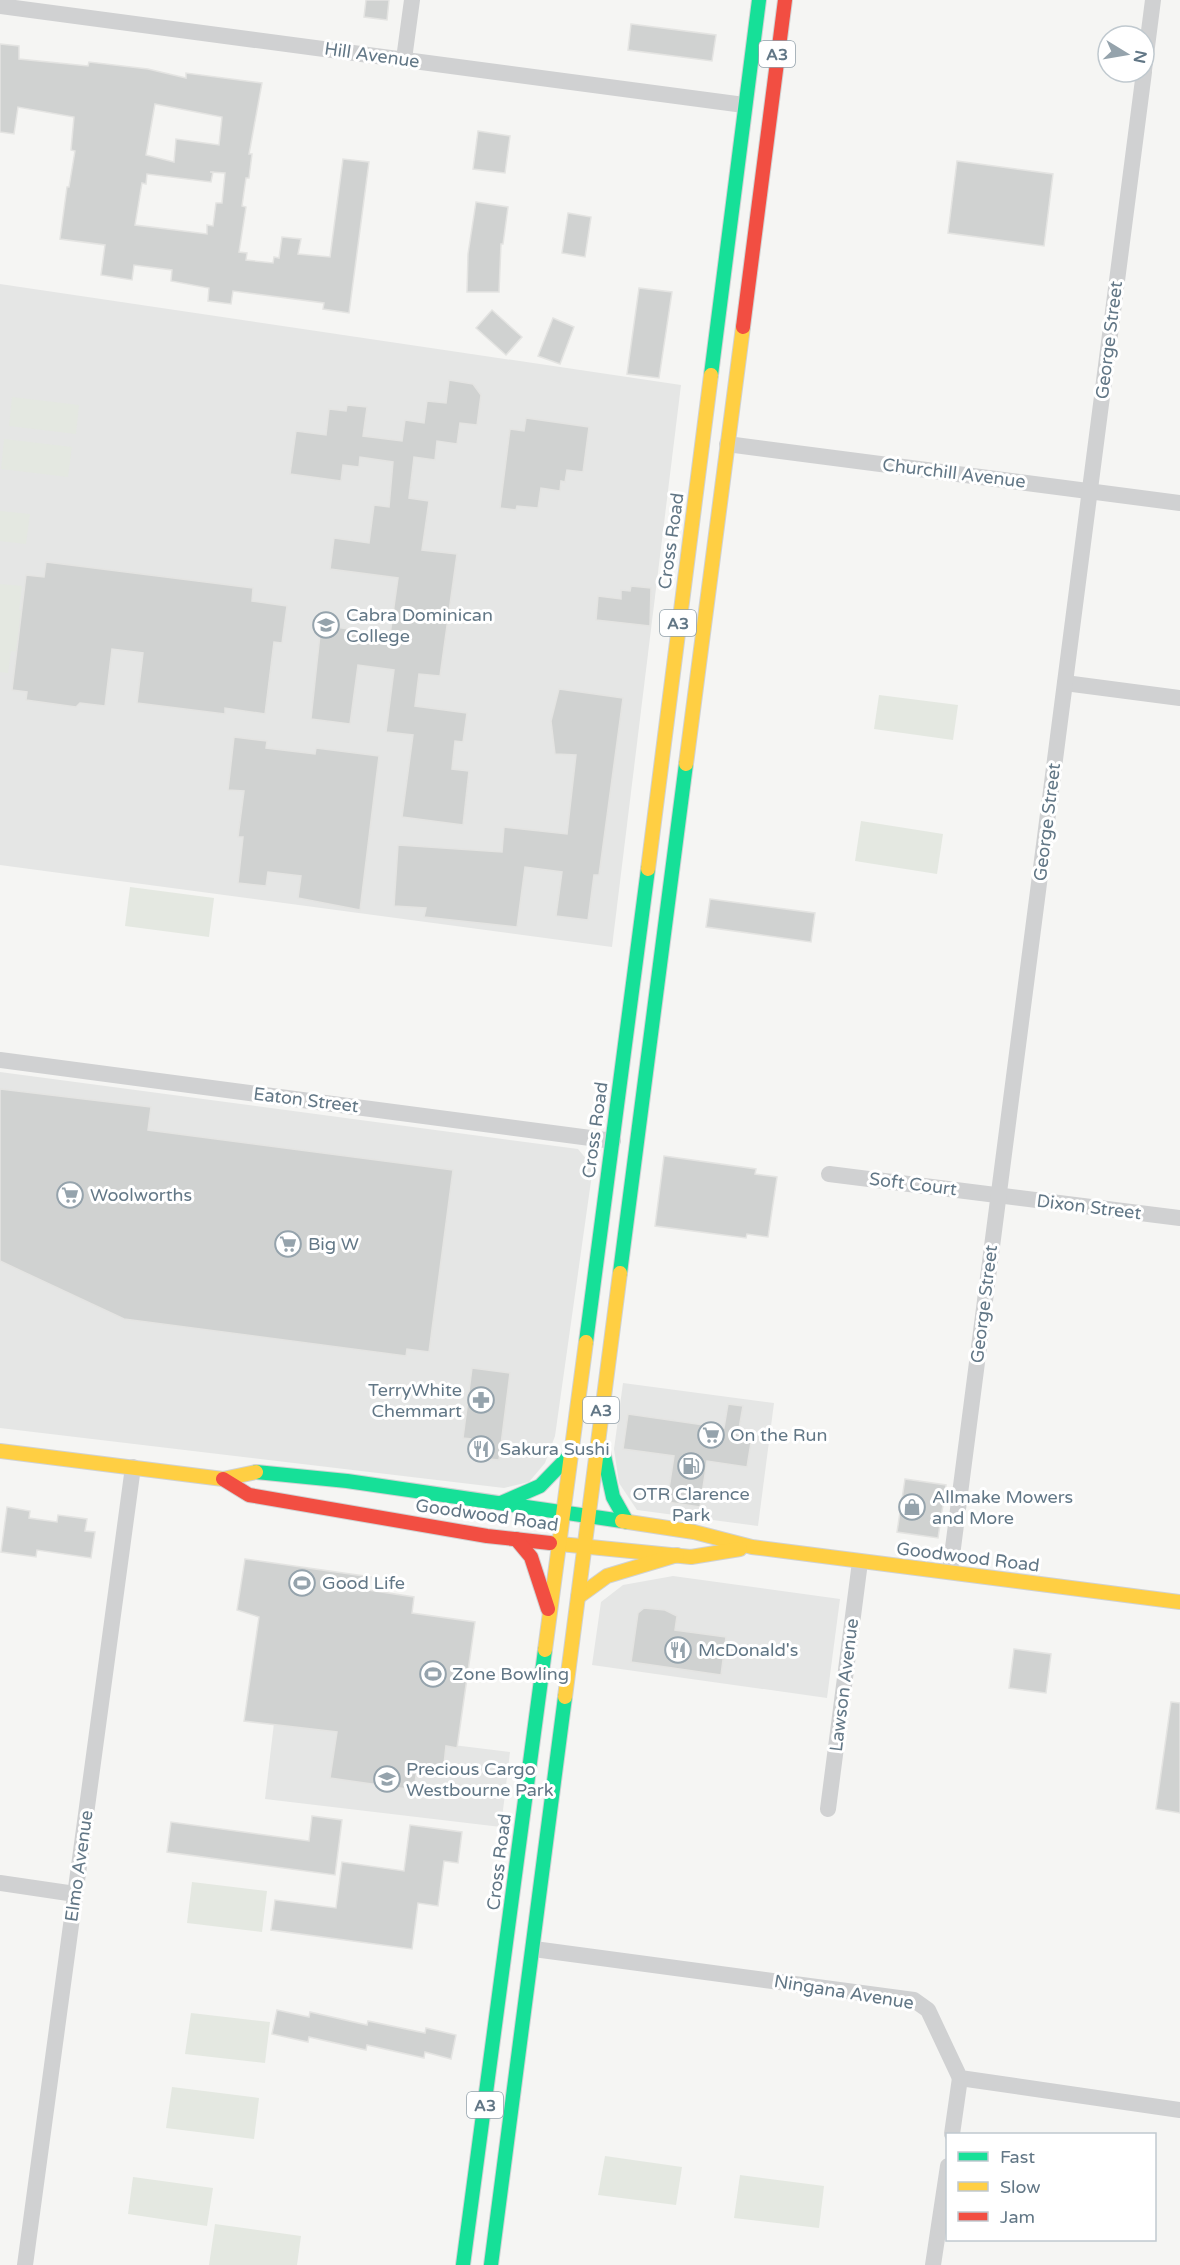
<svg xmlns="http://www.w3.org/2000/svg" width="1180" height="2265" font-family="'Varela Round',sans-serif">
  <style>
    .built { fill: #e5e6e5 }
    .green { fill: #e4e8e1 }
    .building { fill: #d0d2d1; stroke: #e4e4e2; stroke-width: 1.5; fill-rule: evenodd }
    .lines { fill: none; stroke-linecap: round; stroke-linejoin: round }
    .fast-casing { stroke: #d0d2d3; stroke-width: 16 }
    .slow-casing { stroke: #d0d2d3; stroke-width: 16 }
    .jam-casing { stroke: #d0d2d3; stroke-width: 16 }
    .street { stroke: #d0d1d2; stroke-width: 16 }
    .fast { stroke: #16e098; stroke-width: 14 }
    .slow { stroke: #ffcf43; stroke-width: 14 }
    .jam { stroke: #f24e42; stroke-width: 14 }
    .labels { text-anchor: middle; stroke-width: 6; stroke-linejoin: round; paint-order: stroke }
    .shield { fill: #fff; stroke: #91a0aa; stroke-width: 1.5 }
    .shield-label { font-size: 16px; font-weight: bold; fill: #627786 }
    .street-label { font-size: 18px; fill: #627786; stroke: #fff }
    .poi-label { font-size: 18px; fill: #627786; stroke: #fff; text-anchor: start }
  </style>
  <rect width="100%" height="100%" fill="#f5f5f3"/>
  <g class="built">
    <path d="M0,284l681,101 -69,562 -612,-82z"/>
    <path d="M0,1072l578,77 15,18 -38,269 -10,27 -16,19 -25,6 -504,-60z"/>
    <path d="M623,1383l151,20 -16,123 -121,-16 -18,-27 -5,-34z"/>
    <path d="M673,1576l167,23 -13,99 -235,-33 9,-63 22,-17z"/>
    <path d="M274,1723l236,29 -9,75 -236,-28z"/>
  </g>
  <g class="green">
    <path d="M12,397l67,8 -3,29 -67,-8z"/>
    <path d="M4,439l68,8 -4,30 -67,-8z"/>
    <path d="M0,511l30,3 -4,30 -26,-3z"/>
    <path d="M0,584l22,2 -3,24 6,1 -5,41 -9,-1 -3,22 -8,-1z"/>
    <path d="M879,695l79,10 -5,35 -79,-11z"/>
    <path d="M861,821l82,13 -6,40 -82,-13z"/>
    <path d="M130,887l84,11 -5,39 -84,-11z"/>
    <path d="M192,1882l75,9 -5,41 -75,-9z"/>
    <path d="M191,2013l79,9 -5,41 -80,-9z"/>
    <path d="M172,2087l87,11 -5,41 -88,-11z"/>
    <path d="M605,2156l77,11 -6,38 -78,-10z"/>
    <path d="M740,2175l84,11 -5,42 -85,-10z"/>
    <path d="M133,2177l80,11 -6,38 -79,-12z"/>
    <path d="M215,2224l86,12 -4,29h-88z"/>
  </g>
  <g class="building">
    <path d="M366,0h23l-2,20 -23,-3z"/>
    <path d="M631,24l85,11 -4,26 -84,-11z"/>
    <path d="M0,44l19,2v13l69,7 1,-4 59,7 38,9v-5l76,10 -13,71h3l-3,24h-3l-4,28 4,1 -7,45 8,1 -1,7 27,3 1,-6 5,1 3,-21 19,2 -3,15 32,3 13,-98 26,3 -20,151 -26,-4 1,-6 -91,-12 -2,13 -23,-3 1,-13 -38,-7 1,-11 -38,-5 -2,15 -31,-5 4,-30 -45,-6 7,-52h2l6,-36 -4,-1 3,-33 -56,-10 -4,27 -14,-2zM155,104l67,13 -3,28 -43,-6 -2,23 -28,-7zM210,172l15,1 -3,30h-6l-3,23 -6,-1v9l-72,-9 7,-42 4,1 1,-10 64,8 2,-10z"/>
    <path d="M478,131l32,5 -5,37 -32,-4z"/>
    <path d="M957,161l96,13 -9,72 -96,-13z"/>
    <path d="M476,202l32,5 -5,37h-2l-2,48h-32l1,-38z"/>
    <path d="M568,213l23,4 -6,40 -23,-4z"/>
    <path d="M639,288l33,4 -13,86 -32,-4z"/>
    <path d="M492,310l30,27 -16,18 -30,-27z"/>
    <path d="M553,318l21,9 -14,37 -22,-8z"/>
    <path d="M449,380l24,4 8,11 -4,30 -17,-2 -3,21 -20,-3 -2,19 -21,-3 -5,41 20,3 -7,49 35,4 -17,122 -21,-2 -4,32 52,7 -4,29 -8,-1 -3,28 17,2 -6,54 -61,-8 11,-82 -27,-3 8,-62 -36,-5 -8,59 -39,-5 10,-94 69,10 8,-57 -68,-9 4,-31 35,5 5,-38 15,2 4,-45 -33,-5 -1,10 -16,-2 -2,16 -51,-7 6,-43 30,4 3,-26 17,2 1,-6 20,2 -4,29 39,5 3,-21 19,3 3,-22 19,2z"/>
    <path d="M526,418l63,9 -6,45 -16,-2 -2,12 -4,-1 -1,10 -19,-3 -3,20 -21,-2 -1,4 -16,-2 10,-79 14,2z"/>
    <path d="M46,562l207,26 -1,13 35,5 -5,37 -8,-1 -9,72 -40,-6v6l-88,-11 6,-50 -31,-4 -7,57 -25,-3 -4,4 -50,-7 1,-8 -15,-2 14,-115 18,2z"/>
    <path d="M631,586l20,2 -1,38 -54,-6 2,-24 23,3v-9l9,1z"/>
    <path d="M559,689l64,9 -24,177h-5l-6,45 -32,-4 6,-44 -37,-5 -8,60 -93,-10 2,-9 -32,-2 4,-61 104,7 2,-25 63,7 9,-79 -21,-1 -4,-33z"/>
    <path d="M234,737l33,4 -1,7 49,6 1,-6 63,8 -19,154 -62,-12 3,-22 -33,-4 -2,14 -28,-3 5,-46h-5l6,-46 -16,-1z"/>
    <path d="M710,899l105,14 -4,29 -105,-15z"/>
    <path d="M0,1089l151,18 -3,23 305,40 -24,182 -22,-3 -1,7 -282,-37 -124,-58z"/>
    <path d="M664,1156l92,13 -1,5 22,3 -9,60 -21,-3 -1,4 -91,-12z"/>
    <path d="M472,1368l38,5 -11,87 -30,-3 2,-18 -8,-1z"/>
    <path d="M728,1404l15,2 -5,28 14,2 -5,31 -40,-6 -7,46 -33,-5 7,-46 -51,-7 5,-35 96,14z"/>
    <path d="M905,1479l41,6 -8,53 -41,-6z"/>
    <path d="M7,1507l23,4 -1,7 28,4 1,-7 29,4 -2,12 10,1 -4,26 -54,-8 -1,7 -35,-5z"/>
    <path d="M245,1559l126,18 -2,13 45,7 -2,16 63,9 -18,126 -11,-2 -3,27 -26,-4 -3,21 -84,-12 7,-46 -93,-11 15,-104 -22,-7z"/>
    <path d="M644,1608l21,2 12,6 -2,14 51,7 -5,38 -90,-13 7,-49z"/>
    <path d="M1014,1649l37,5 -5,39 -37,-5z"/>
    <path d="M1171,1702l9,1v110l-24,-4z"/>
    <path d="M312,1816l30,4 -7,55 -168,-23 4,-30 138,19z"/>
    <path d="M410,1825l52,7 -4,31 -14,-2 -6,45 -20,-3 -6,46 -141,-19 4,-30 61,8 6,-46 62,9z"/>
    <path d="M277,2010l32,7 1,-5 57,13 1,-4 57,12 1,-5 30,7 -5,24 -26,-7 -1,6 -57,-13 -1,5 -57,-13 -1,5 -36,-8z"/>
  </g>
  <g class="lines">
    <g class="fast-casing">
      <g id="fast">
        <path d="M711,375l48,-375"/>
        <path d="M620,1273l66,-509"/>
        <path d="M586,1342l62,-473"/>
        <path d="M603,1451l10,46 14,25"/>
        <path d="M256,1472l91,9 275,40"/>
        <path d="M501,1503l39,-17 30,-31"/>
        <path d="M463,2265l82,-615"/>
        <path d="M491,2265l74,-568"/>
      </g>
    </g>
    <g class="slow-casing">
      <g id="slow">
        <path d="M686,764l57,-437"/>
        <path d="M648,869l63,-494"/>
        <path d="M0,1451l223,28 33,-7"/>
        <path d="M622,1521l72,11 58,15 428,55"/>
        <path d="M550,1543l141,14 49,-8"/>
        <path d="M578,1597l29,-21 70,-21"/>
        <path d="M545,1650l41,-308"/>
        <path d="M565,1697l55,-424"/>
      </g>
    </g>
    <g class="jam-casing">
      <g id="jam">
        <path d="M743,327l42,-327"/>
        <path d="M223,1479l26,16 238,41 63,7"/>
        <path d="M516,1539l15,18 17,52"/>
      </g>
    </g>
    <g class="street">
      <path d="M0,6l744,99"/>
      <path d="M404,59l8,-59"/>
      <path d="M1144,70l9,-70"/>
      <path d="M727,444l453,59"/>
      <path d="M1065,683l115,15"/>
      <path d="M0,1060l613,81"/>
      <path d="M829,1174l351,44"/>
      <path d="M950,1571l194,-1499"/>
      <path d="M828,1809l32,-247"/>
      <path d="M0,1883l75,11"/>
      <path d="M534,1949l380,51 14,10 32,68 220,32"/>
      <path d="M952,2134l8,-56"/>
      <path d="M25,2265l108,-798"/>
      <path d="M933,2265l15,-99"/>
    </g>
    <use href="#fast" class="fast"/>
    <use href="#slow" class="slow"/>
    <use href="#jam" class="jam"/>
  </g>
  <defs>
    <g id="school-ring" transform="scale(1.35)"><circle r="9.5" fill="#fff" stroke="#95a3ac" stroke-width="1.5"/><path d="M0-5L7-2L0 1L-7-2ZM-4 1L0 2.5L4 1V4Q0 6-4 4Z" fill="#95a3ac"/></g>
    <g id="supermarket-ring" transform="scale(1.35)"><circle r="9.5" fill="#fff" stroke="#95a3ac" stroke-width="1.5"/><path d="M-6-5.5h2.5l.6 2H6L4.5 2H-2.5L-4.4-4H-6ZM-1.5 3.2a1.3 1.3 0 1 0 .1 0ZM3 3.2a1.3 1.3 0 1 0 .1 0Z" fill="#95a3ac"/></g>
    <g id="pharmacy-ring" transform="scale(1.35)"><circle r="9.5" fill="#fff" stroke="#95a3ac" stroke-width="1.5"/><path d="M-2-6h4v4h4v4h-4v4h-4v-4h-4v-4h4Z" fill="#95a3ac"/></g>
    <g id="restaurant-ring" transform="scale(1.35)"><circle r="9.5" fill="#fff" stroke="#95a3ac" stroke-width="1.5"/><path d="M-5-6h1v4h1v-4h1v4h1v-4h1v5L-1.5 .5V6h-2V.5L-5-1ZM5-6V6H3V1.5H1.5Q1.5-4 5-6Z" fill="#95a3ac"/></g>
    <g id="fuel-ring" transform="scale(1.35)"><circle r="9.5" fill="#fff" stroke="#95a3ac" stroke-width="1.5"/><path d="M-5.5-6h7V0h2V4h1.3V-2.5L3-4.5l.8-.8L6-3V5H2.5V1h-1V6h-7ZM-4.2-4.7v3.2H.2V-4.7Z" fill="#95a3ac"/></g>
    <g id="shop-ring" transform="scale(1.35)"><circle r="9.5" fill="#fff" stroke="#95a3ac" stroke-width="1.5"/><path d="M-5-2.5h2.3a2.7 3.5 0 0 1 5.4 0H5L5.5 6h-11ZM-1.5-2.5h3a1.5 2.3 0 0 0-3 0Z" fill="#95a3ac"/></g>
    <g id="stadium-ring" transform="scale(1.35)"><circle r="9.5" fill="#fff" stroke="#95a3ac" stroke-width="1.5"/><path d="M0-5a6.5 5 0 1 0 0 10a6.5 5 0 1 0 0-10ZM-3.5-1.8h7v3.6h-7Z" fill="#95a3ac"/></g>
  </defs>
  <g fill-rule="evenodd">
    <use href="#school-ring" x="326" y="625"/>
    <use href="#supermarket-ring" x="70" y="1195"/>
    <use href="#supermarket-ring" x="288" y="1244"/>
    <use href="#pharmacy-ring" x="481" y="1400"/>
    <use href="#supermarket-ring" x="711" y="1435"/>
    <use href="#restaurant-ring" x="481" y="1449"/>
    <use href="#fuel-ring" x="691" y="1466"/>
    <use href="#shop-ring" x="912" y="1507"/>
    <use href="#stadium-ring" x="302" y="1583"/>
    <use href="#restaurant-ring" x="678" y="1650"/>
    <use href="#stadium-ring" x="433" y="1674"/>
    <use href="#school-ring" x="387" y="1779"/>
  </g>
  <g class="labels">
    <g class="shield">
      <rect x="759" y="41" width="36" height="26" rx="4.5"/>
      <rect x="660" y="610" width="36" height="26" rx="4.5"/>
      <rect x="583" y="1397" width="36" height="26" rx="4.5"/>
      <rect x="467" y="2092" width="36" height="26" rx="4.5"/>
    </g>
    <g class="shield-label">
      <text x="777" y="60">A3</text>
      <text x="678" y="629">A3</text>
      <text x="601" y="1416">A3</text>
      <text x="485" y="2111">A3</text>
    </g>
    <g class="street-label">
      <text transform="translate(372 55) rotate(8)" y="6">Hill Avenue</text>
      <text transform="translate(1109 340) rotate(-83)" y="6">George Street</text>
      <text transform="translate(954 473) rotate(7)" y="6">Churchill Avenue</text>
      <text transform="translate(671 541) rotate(-82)" y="6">Cross Road</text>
      <text transform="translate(1047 822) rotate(-83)" y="6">George Street</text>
      <text transform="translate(306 1100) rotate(7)" y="6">Eaton Street</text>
      <text transform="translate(595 1130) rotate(-82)" y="6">Cross Road</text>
      <text transform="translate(913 1184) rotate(7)" y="6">Soft Court</text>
      <text transform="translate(1089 1207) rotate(7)" y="6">Dixon Street</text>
      <text transform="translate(984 1304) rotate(-83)" y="6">George Street</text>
      <text transform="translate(487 1515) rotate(8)" y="6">Goodwood Road</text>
      <text transform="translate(968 1557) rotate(7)" y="6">Goodwood Road</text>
      <text transform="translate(844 1685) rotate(-83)" y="6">Lawson Avenue</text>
      <text transform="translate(499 1862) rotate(-83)" y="6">Cross Road</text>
      <text transform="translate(79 1866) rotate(-82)" y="6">Elmo Avenue</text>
      <text transform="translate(844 1992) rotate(9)" y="6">Ningana Avenue</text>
    </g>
    <g class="poi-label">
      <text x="346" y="621">Cabra Dominican<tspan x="346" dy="21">College</tspan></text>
      <text x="90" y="1201">Woolworths</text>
      <text x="308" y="1250">Big W</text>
      <text x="462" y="1396" text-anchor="end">TerryWhite<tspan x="462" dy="21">Chemmart</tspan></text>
      <text x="730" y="1441">On the Run</text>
      <text x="500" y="1455">Sakura Sushi</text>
      <text x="691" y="1500" text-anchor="middle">OTR Clarence<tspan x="691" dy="21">Park</tspan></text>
      <text x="932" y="1503">Allmake Mowers<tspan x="932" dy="21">and More</tspan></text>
      <text x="322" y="1589">Good Life</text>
      <text x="698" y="1656">McDonald's</text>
      <text x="452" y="1680">Zone Bowling</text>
      <text x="406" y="1775">Precious Cargo<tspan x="406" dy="21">Westbourne Park</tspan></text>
    </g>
  </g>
  <rect x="946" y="2133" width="210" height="108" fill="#ffffff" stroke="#c0c9cf" stroke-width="1.5"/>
  <rect x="958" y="2152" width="30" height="9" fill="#16e098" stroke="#c0c9cf" stroke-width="1.5"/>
  <text x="1000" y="2163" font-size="18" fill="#627786">Fast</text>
  <rect x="958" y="2182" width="30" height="9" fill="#ffcf43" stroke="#c0c9cf" stroke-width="1.5"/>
  <text x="1000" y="2193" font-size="18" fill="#627786">Slow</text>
  <rect x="958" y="2212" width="30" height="9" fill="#f24e42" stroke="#c0c9cf" stroke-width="1.5"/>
  <text x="1000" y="2223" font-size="18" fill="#627786">Jam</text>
  <g transform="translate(1126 54) rotate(101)"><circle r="28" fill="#ffffff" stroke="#c0c9cf" stroke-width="1.5"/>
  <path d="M0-4.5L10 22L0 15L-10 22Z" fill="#95a3ac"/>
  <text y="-9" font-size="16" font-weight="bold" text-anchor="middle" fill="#627786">N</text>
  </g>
</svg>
